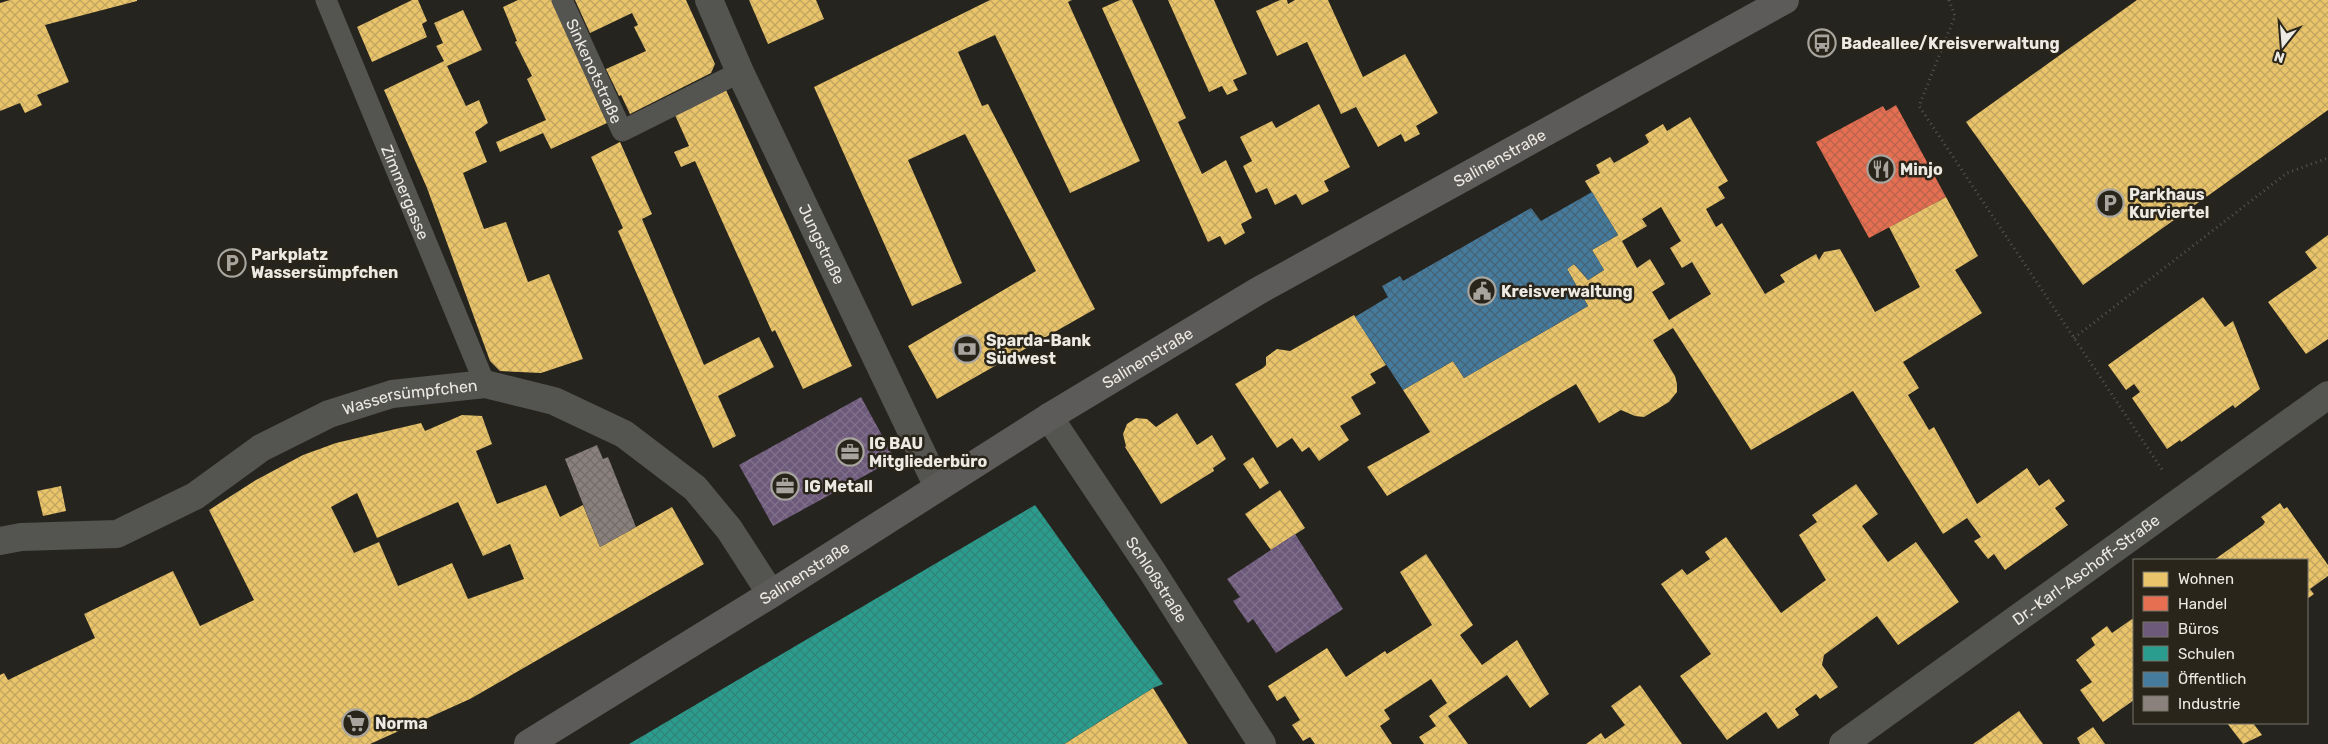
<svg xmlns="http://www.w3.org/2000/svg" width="2328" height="744" font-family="Rubik,sans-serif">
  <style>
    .homes { fill: url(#homes-cross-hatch); fill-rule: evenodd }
    .shops { fill: url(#shops-cross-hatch) }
    .offices { fill: url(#offices-cross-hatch) }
    .schools { fill: url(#schools-cross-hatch) }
    .public { fill: url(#public-cross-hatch) }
    .industry { fill: url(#industry-cross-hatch) }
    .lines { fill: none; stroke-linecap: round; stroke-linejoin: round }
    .path { stroke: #565552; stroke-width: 3; stroke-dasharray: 1 4; stroke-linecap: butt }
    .service { stroke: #545451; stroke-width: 21 }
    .minor { stroke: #545451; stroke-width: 28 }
    .primary { stroke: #5d5b59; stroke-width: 28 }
    .labels { text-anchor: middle; stroke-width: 5; stroke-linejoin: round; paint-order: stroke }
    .poi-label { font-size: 16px; font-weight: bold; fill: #edeae3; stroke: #29251a; text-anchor: start }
    .street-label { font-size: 16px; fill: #edeae3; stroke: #29251a }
  </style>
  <defs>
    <pattern id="homes-cross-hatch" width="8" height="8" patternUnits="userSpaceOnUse" patternTransform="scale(1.25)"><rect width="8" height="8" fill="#e9c46a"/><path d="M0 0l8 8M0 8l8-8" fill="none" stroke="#c0a460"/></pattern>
    <pattern id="shops-cross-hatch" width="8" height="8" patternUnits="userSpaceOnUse" patternTransform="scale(1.25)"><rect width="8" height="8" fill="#e76f51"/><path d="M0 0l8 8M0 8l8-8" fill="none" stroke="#b7634d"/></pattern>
    <pattern id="offices-cross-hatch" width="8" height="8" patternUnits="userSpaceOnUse" patternTransform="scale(1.25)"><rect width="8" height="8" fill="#6d597a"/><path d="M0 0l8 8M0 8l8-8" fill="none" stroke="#82718d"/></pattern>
    <pattern id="schools-cross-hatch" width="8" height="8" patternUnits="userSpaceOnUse" patternTransform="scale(1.25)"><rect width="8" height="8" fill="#2a9d8f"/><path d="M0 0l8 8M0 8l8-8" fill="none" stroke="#338378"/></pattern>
    <pattern id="public-cross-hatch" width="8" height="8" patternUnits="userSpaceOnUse" patternTransform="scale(1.25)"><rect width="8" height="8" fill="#457b9d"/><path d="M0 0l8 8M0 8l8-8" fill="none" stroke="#466375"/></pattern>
    <pattern id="industry-cross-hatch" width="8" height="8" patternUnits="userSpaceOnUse" patternTransform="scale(1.25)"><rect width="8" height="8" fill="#8a817c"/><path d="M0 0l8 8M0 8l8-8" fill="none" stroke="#736c68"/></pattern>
  </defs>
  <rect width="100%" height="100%" fill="#26241e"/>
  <g class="homes">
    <path d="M10,0h127v1l-92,24 24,57 -32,13 5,10 -17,8 -5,-10 -20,8v-108z"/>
    <path d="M412,0h6l9,21 -5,3 5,13 -55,25 -15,-35z"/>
    <path d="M518,0h34l55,123 -56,26 -8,-16 -43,19 -4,-10 50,-22 -19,-41 5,-3 -17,-34 2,-1 -14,-34z"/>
    <path d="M575,0h111l29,64 -4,9 -81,41 -9,-19 -2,1 -13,-27 40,-18 -12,-24 4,-2 -6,-12 -42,20z"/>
    <path d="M749,0h67l8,19 -56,25z"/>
    <path d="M990,0h82l-4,2 72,159 -70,32 -75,-158 -37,17 24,54 6,-2 107,205 -158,90 -29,-53 128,-75 -71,-137 -57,26 54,123 -50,23 -98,-219z"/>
    <path d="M1120,0h12l54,118 -8,4 24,52 24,-14 26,58 -11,6 4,9 -20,12 -5,-9 -12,6 -106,-234z"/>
    <path d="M1168,0h46l33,74 -14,6 5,10 -11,5 -5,-9 -13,6z"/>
    <path d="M1280,0h7l1,4 7,-4h33l35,77 42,-23 33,59 -22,13 4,8 -15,8 -4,-8 -23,13 -22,-40 -15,7 -34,-72 -30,14 -21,-45z"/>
    <path d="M2137,0h191v110l-245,175 -117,-163z"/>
    <path d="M463,10l19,40 -35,16 19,40 13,-6 9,23 -13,9 12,30 -24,11 21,56 22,-7 22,60 21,-8 34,85 -42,14 -41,-2 -10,-10 -63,-173 -43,-98 60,-29 -8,-15 7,-3 -9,-20z"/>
    <path d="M726,90l126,276 -49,23 -28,-59 -3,2 -77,-171 -14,6 -7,-15 15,-6 -14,-31z"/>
    <path d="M1319,104l31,63 -26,14 5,10 -27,14 -6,-11 -21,11 -8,-17 -11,5 -13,-27 9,-5 -12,-24 32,-16 4,7z"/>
    <path d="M1690,117l38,64 -10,6 7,11 -19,11 10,18 6,-4 43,71 20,-12 -5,-7 36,-21 3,6 5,-8 16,-3 35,63 45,-25 -31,-60 57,-30 32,59 -23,14 27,43 -79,49 16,26 -11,7 21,35 5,-3 43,77 50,-36 12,18 10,-7 16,22 -10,7 13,17 -63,45 -11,-16 -6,5 -14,-18 7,-4 -14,-19 -24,16 -90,-143 -102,59 -78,-122 -20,12 22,36 2,8v8l-8,10 -25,15 -9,-1 -14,-6 -22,13 -23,-39 -189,112 -20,-29 63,-35 -27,-42 50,-29 11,17 124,-72 -21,-37 7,-5 14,16 16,-10 -12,-20 26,-15 -33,-54 15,-8 -4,-8 14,-8 4,6 33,-19 2,-2 -4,-7 18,-11 4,7zM1661,207l20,34 -11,7 12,20 10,-6 19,32 -42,26 -17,-28 13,-8 -15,-25 -13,9 -15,-27 25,-15 -5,-7z"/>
    <path d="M620,142l32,72 -10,5 62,146 55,-28 15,30 -56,29 18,40 -23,12 -95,-217 5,-3 -32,-71z"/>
    <path d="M2328,235v104l-22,15 -38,-52 49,-34 -12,-16z"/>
    <path d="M2203,297l22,30 8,-6 27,68 -25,19 -2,-3 -52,37 -1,-2 -13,9 -35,-51 8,-6 -6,-8 -8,6 -18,-25z"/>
    <path d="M1354,315l32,50 -16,9 6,9 -25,14 10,17 -21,12 9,14 -30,21 -10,-14 -7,5 -10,-14 -15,10 -42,-64 28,-16 3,-3v-8l11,-8 13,2z"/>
    <path d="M1177,413l20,32 15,-10 14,24 -13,9 1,3 -53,33 -36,-57 1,-1 -3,-12 4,-10 9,-6 11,1 9,8z"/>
    <path d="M462,415l20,1 10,28 -16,7 21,53 49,-19 14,32 23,-12 17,42 72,-40 32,57 -234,135 -100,45h-370v-69l4,-2 4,7 87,-42 -11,-24 89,-43 27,55 54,-26 -45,-90 47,-30 47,-25 33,-12 85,-20 4,8zM357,493l20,45 81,-36 25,54 27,-12 14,35 -56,20 -16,-36 -54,23 -19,-44 -25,11 -23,-46z"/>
    <path d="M1253,457l16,26 -9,6 -17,-25z"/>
    <path d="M1856,484l22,30 -16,12 26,36 28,-20 43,60 -61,43 -21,-29 -53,39 -2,10 16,22 -18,12 -4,-5 -21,15 4,6 -21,14 -12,-17 -39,28 -47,-64 31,-22 -50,-70 21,-15 5,6 23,-16 -5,-7 21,-15 55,76 45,-33 -27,-45 18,-13 -5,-7z"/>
    <path d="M61,486l5,25 -23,5 -6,-25z"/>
    <path d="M1280,490l25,38 -34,22 -26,-36z"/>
    <path d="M2280,503l4,6 3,-2 41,58v11l-18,13 4,5 -7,5v-39h-93l49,-35 2,-3 -4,-5z"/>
    <path d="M1426,554l47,71 -13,10 22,30 35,-25 32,54 -19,14 -23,-33 -59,41 20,28h-44l-5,-7 17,-11 -7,-10 18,-13 -16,-24 -47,31 6,9 -10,7 12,18h-77l-5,-7 -7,4 -11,-16 8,-5 -15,-24 -8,5 -9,-15 59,-38 19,29 39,-26 2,3 45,-29 -32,-53z"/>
    <path d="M2132,619l2,2v79l-31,22 -23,-32 12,-8 -16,-22 19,-15 -4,-7 16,-12 5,7z"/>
    <path d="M1640,685l42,59h-96l15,-11 4,6 20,-14 -14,-19z"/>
    <path d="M1153,688l35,56h-124z"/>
    <path d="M2019,711l24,33h-70z"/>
    <path d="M2227,723h26l9,12 -19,9z"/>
    <path d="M2093,727l12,17h-25l-3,-6z"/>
  </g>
  <path class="shops" d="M1896,105l50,92 -77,41 -53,-96 67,-36 3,5z"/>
  <g class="offices">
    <path d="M861,397l34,62 -122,67 -34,-61z"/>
    <path d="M1295,534l48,75 -67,44 -23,-34 -5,4 -15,-22 7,-4 -13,-18z"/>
  </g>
  <path class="schools" d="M1035,505l128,179 -10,4 -89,56h-435z"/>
  <path class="public" d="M1592,192l26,43 -26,15 12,20 -16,10 -14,-16 -7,5 21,37 -124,72 -11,-17 -50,29 -48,-73 33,-20 -6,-11 18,-10 3,5 128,-73 10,13z"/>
  <path class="industry" d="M597,445l6,14 5,-2 28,70 -36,20 -35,-88z"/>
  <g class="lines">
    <g class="path">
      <path d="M1949,0l6,16 -36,90 244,365"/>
      <path d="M2074,338l213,-165 41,-15"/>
    </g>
    <g class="service">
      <path id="s1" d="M326,0l159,384"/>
      <path id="s2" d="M562,0l60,131 118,-59"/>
    </g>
    <g class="minor">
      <path id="s3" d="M709,0l31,72 198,415"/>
      <path id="s4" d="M1049,417l103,154 110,173"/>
      <path id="s5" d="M0,541l21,-4 96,-3 78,-38 66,-48 68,-34 63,-20 93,-10 69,17 70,33 71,54 34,41 42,65"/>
      <path id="s6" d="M1843,744l485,-349"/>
    </g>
    <path class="primary" id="s7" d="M528,744l243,-150 278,-177 209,-126 527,-291"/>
  </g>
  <defs>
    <g id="bus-ring" transform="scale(1.4375)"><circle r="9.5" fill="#29251a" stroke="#a7a59e" stroke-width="1.5"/><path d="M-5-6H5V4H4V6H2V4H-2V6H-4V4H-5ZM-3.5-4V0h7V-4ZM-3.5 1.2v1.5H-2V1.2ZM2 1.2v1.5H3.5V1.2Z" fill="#a7a59e"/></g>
    <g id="restaurant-ring" transform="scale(1.4375)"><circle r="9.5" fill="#29251a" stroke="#a7a59e" stroke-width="1.5"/><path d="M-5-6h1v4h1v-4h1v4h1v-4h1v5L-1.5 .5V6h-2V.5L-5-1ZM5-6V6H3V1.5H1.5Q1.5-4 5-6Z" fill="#a7a59e"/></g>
    <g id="parking-ring" transform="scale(1.4375)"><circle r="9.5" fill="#29251a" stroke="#a7a59e" stroke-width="1.5"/><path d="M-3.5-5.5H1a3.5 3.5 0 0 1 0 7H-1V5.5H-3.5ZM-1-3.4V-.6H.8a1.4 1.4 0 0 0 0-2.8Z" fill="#a7a59e"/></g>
    <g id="civic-ring" transform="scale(1.4375)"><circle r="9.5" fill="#29251a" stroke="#a7a59e" stroke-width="1.5"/><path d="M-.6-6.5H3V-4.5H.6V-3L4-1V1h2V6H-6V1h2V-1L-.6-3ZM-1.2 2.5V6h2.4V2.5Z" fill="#a7a59e"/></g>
    <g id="bank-ring" transform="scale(1.4375)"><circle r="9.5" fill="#29251a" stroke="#a7a59e" stroke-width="1.5"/><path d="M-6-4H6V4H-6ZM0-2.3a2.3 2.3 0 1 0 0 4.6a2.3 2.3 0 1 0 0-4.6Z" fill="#a7a59e"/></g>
    <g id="office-ring" transform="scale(1.4375)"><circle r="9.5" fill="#29251a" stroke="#a7a59e" stroke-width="1.5"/><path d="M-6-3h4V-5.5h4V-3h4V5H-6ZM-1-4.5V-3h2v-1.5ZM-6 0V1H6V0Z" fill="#a7a59e"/></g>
    <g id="supermarket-ring" transform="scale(1.4375)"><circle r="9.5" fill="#29251a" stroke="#a7a59e" stroke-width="1.5"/><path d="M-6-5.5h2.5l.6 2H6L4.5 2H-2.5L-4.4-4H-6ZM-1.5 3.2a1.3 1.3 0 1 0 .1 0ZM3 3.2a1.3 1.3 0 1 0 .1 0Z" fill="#a7a59e"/></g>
  </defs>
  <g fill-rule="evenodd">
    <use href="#bus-ring" x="1822" y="43"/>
    <use href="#restaurant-ring" x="1881" y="169"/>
    <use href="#parking-ring" x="2110" y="203"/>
    <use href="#parking-ring" x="232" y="263"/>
    <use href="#civic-ring" x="1482" y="291"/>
    <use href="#bank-ring" x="967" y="349"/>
    <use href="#office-ring" x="850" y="452"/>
    <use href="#office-ring" x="785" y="486"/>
    <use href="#supermarket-ring" x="356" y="723"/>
  </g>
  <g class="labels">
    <g class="poi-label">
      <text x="1841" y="49">Badeallee/Kreisverwaltung</text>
      <text x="1900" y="175">Minjo</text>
      <text x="2129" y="200">Parkhaus<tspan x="2129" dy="18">Kurviertel</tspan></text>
      <text x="251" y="260">Parkplatz<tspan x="251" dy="18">Wassersümpfchen</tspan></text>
      <text x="1501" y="297">Kreisverwaltung</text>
      <text x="986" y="346">Sparda-Bank<tspan x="986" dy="18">Südwest</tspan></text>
      <text x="869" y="449">IG BAU<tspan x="869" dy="18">Mitgliederbüro</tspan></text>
      <text x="804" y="492">IG Metall</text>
      <text x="375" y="729">Norma</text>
    </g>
    <g class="street-label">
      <text dy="6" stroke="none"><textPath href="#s2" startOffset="78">Sinkenotstraße</textPath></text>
      <text dy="6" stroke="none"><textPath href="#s7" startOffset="1135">Salinenstraße</textPath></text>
      <text dy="6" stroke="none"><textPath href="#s1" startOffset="208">Zimmergasse</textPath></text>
      <text dy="6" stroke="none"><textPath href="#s3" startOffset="269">Jungstraße</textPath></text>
      <text dy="6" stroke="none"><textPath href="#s7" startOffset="730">Salinenstraße</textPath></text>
      <text dy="6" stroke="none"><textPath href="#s5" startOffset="445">Wassersümpfchen</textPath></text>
      <text dy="6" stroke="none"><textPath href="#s6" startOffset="299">Dr.-Karl-Aschoff-Straße</textPath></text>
      <text dy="6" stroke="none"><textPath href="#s7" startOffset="325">Salinenstraße</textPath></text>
      <text dy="6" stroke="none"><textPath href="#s4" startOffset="195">Schloßstraße</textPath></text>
    </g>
  </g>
  <rect x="2133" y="559" width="175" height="165" fill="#29251a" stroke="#77746a"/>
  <rect x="2143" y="572" width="25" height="15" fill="#e9c46a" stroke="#77746a"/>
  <text x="2178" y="584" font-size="15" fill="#edeae3">Wohnen</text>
  <rect x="2143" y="596" width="25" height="15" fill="#e76f51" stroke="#77746a"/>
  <text x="2178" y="609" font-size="15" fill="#edeae3">Handel</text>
  <rect x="2143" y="622" width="25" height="15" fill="#6d597a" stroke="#77746a"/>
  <text x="2178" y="634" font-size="15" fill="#edeae3">Büros</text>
  <rect x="2143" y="646" width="25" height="15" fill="#2a9d8f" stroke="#77746a"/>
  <text x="2178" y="659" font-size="15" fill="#edeae3">Schulen</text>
  <rect x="2143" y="672" width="25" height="15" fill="#457b9d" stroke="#77746a"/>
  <text x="2178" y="684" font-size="15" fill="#edeae3">Öffentlich</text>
  <rect x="2143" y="696" width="25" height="15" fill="#8a817c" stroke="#77746a"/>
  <text x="2178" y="709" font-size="15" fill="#edeae3">Industrie</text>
  <g transform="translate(2283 45) rotate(197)" stroke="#29251a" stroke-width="4" paint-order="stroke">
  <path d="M0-4L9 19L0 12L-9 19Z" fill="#edeae3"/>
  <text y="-8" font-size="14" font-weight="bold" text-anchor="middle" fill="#edeae3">N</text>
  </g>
</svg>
